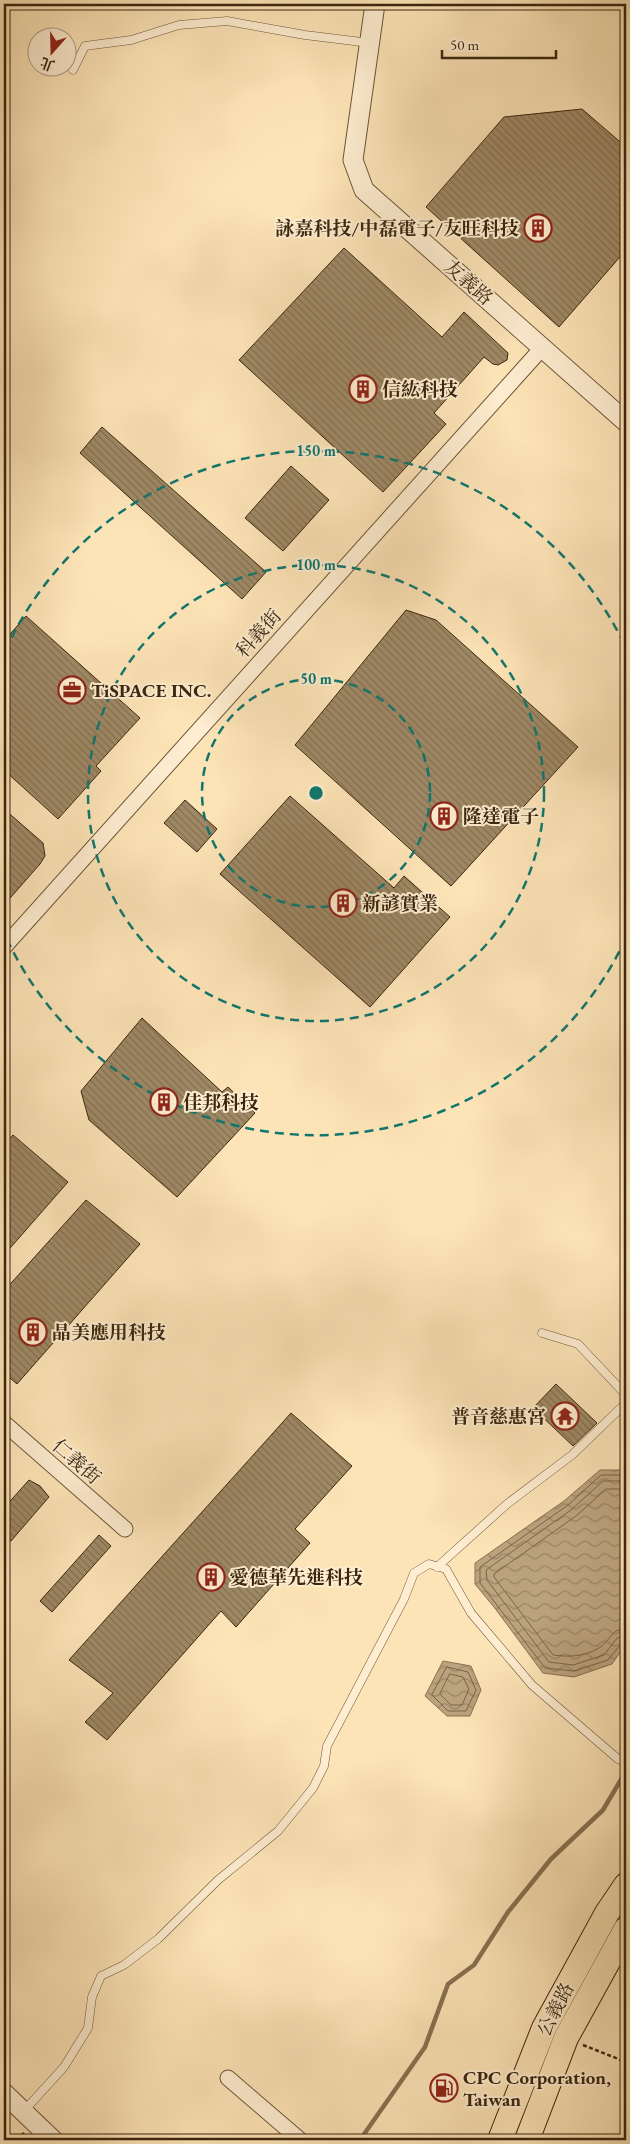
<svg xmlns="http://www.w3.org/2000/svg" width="630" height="2144" font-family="'EB Garamond','Noto Serif TC',serif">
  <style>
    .water { fill: url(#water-waves); stroke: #877151 }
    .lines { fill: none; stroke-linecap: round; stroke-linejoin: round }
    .shore { stroke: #7a6446; stroke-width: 1 }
    .stream { stroke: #877151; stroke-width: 4.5 }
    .building { fill: url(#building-back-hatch); stroke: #3a260e }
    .service-casing { stroke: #6b5638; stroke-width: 9 }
    .minor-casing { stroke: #6b5638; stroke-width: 17 }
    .tertiary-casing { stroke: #6b5638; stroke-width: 21 }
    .primary-casing { stroke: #3a260e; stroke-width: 26 }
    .path { stroke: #3a260e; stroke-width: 2.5; stroke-dasharray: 4 2.5; stroke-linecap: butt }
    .service { stroke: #feedd0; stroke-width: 8 }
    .minor { stroke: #feedd0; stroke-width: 15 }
    .tertiary { stroke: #feedd0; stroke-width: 19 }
    .primary { stroke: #fde4b7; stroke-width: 24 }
    .ring { fill: none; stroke: #0f766e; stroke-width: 2.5; stroke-dasharray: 9 6 }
    .labels { text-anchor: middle; stroke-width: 4; stroke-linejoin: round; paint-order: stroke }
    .poi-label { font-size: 19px; font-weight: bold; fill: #3a260e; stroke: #feedd0; text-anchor: start }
    .street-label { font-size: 19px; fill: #3a260e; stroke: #feedd0 }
    .centre { fill: #0f766e; stroke: #feedd0; stroke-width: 2.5 }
    .ring-label { font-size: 15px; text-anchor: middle; font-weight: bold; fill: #0f766e; stroke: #feedd0; stroke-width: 4; stroke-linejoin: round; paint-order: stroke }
  </style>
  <defs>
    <pattern id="water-waves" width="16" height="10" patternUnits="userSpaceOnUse" patternTransform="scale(1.25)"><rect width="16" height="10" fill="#bba37e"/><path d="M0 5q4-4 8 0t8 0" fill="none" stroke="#998566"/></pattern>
    <pattern id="building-back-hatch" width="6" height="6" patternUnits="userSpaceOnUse" patternTransform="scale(1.25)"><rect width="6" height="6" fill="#9f8966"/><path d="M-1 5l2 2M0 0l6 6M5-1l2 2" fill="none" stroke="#837052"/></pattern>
  </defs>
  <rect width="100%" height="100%" fill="#fde4b7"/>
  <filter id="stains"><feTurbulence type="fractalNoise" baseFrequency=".004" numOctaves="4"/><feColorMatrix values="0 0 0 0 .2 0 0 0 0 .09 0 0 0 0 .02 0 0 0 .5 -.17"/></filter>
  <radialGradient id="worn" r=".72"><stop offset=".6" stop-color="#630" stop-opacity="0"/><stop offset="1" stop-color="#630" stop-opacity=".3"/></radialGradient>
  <g class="water">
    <path d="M600,1470h26v174l-14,20 -38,13 -31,-4 -49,-66 -19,-23v-21l89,-62z"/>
    <path d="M443,1661l28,5 10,24 -11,26h-23l-22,-20z"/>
  </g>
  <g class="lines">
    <g class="shore">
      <path d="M626,1475h-25l-33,30 -88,62v16l65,85 29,3 34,-11 13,-16 5,-2"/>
      <path d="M626,1481h-23l-32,29 -85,60 1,10 62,82 24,3 31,-10 13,-17 9,-2"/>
      <path d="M626,1489h-20l-30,27 -82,58v3l59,78c15,2 31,2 46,-7 11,-6 11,-19 27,-20"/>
      <path d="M447,1667l21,5 8,18 -10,21h-18l-16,-16z"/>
      <path d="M450,1674l13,3 6,12 -7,16h-11l-11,-11z"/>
    </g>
    <path class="stream" d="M360,2140l65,-93 23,-63 26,-19 34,-53 43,-53 52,-49 23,-39"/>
  </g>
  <g class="building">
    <path d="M582,109l44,38v103l-67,77 -133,-120 78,-90z"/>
    <path d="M344,248l98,89 22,-25 44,41 -1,7 -9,5 -5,-1 -9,-7 -50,56 12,11 -63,68 -144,-132z"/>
    <path d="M102,427l164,145 -24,27 -162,-146z"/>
    <path d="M291,466l38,34 -46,51 -38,-33z"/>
    <path d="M406,610l30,10 142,127 -127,139 -156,-141z"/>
    <path d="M26,616l114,102 -44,48 5,5 -43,48 -54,-49v-129z"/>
    <path d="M290,796l104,92 10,-12 46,41 -80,90 -150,-133z"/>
    <path d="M185,800l32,29 -20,23 -33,-29z"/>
    <path d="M4,809l39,34 2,13 -5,8 -36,41z"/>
    <path d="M142,1018l80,74 6,-5 27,26 -78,84 -88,-77 -8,-29z"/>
    <path d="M13,1135l55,47 -64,73v-110z"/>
    <path d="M86,1200l54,44 -123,140 -13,-11v-82z"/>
    <path d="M556,1384l41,39 -24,23 -40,-38z"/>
    <path d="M291,1413l61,53 -57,63 15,14 -74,84 -15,-16 -114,129 -22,-18 28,-29 -44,-33z"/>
    <path d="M29,1480l11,6 9,11 -38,44 -7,-6v-27z"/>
    <path d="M99,1535l12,11 -59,66 -12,-11z"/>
  </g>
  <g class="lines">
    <g class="service-casing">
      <g id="service">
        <path d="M73,70l12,-24 46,-6 48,-15 48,-4 78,14 65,8"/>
        <path d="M542,1333l36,11 48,51"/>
        <path d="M437,1567l70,-63 65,-49 54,-52"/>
        <path d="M23,2112l41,-45 24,-39 4,-31 9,-21 23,-11 34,-26 60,-59 60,-49 35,-43 11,-22 3,-20 77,-147 10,-26 15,-9 17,5 25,44 61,72 86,74 8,4"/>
      </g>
    </g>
    <g class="minor-casing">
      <g id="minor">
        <path d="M4,947l539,-600"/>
        <path d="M4,1423l121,106"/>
        <path d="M228,2078l72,62"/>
      </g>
    </g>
    <g class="tertiary-casing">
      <g id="tertiary">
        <path d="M375,4l-22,156 11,30 262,232"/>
        <path d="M4,2093l49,47"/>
      </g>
    </g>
    <g class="primary-casing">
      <g id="primary">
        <path d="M500,2140l44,-112 63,-115 19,-28"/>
        <path d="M527,2140l39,-102 60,-109"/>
      </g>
    </g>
    <g class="path">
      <path d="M583,2045l43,17"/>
      <path d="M17,2140l7,-7"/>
    </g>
    <use href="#service" class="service"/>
    <use href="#minor" class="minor"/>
    <use href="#tertiary" class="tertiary"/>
    <use href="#primary" class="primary"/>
  </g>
  <g class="ring">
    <circle cx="316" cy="793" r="114"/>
    <circle cx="316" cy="793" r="228"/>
    <path d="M626 938A342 342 0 0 1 5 935M5 651A342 342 0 0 1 626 648"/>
  </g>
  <defs>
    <g id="building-ring" transform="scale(1.4375)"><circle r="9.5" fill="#feedd0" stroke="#8f2418" stroke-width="1.5"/><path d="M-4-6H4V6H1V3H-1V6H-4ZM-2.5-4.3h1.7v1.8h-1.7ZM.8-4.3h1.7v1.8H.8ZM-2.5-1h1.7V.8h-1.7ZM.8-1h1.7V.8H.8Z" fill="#8f2418"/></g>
    <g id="office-ring" transform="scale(1.4375)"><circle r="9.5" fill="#feedd0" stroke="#8f2418" stroke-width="1.5"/><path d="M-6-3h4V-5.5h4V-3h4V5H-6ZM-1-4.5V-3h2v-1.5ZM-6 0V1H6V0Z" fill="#8f2418"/></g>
    <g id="temple-ring" transform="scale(1.4375)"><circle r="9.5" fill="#feedd0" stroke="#8f2418" stroke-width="1.5"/><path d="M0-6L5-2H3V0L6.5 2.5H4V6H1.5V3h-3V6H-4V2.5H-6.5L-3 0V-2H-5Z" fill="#8f2418"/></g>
    <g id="fuel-ring" transform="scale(1.4375)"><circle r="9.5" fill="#feedd0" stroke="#8f2418" stroke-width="1.5"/><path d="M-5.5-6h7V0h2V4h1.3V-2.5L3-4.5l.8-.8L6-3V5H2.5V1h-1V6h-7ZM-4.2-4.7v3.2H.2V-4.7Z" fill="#8f2418"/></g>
  </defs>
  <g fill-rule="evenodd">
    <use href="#building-ring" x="538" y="228"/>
    <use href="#building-ring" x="363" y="389"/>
    <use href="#office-ring" x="72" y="690"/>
    <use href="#building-ring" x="444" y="816"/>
    <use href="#building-ring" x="343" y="903"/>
    <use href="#building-ring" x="164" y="1102"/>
    <use href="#building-ring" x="33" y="1332"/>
    <use href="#temple-ring" x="565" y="1416"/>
    <use href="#building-ring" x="211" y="1577"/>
    <use href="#fuel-ring" x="444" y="2088"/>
  </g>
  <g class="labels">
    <g class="poi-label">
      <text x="519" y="235" text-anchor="end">詠嘉科技/中磊電子/友旺科技</text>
      <text x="382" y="396">信紘科技</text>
      <text x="91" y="697">TiSPACE INC.</text>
      <text x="463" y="823">隆達電子</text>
      <text x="362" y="910">新諺實業</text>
      <text x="183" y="1109">佳邦科技</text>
      <text x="52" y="1339">晶美應用科技</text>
      <text x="546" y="1423" text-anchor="end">普音慈惠宮</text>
      <text x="230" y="1584">愛德華先進科技</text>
      <text x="463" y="2084">CPC Corporation,<tspan x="463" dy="22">Taiwan</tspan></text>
    </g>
    <g class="street-label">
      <text transform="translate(469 282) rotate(41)" y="7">友義路</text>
      <text transform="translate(258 633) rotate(-48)" y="7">科義街</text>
      <text transform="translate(77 1461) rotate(41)" y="7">仁義街</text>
      <text transform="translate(555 2009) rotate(-63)" y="7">公義路</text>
    </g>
  </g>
  <circle cx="316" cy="793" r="8" class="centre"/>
  <g class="ring-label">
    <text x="316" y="456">150 m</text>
    <text x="316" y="570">100 m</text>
    <text x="316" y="684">50 m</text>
  </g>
  <rect width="630" height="2144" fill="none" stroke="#fde4b7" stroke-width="20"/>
  <rect x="5" y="5" width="620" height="2134" fill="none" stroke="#3a260e" stroke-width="2.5"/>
  <rect x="10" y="10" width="610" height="2124" fill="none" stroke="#3a260e"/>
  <g transform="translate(52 52) rotate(200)"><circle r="24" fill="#feedd0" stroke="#b09d82"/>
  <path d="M0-4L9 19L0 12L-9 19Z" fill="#8f2418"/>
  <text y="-8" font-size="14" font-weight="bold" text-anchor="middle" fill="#3a260e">北</text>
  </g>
  <path d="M442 50v8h114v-8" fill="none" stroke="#3a260e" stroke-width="2.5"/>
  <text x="450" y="50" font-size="15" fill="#3a260e" stroke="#feedd0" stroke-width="4" paint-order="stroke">50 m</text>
  <rect width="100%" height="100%" filter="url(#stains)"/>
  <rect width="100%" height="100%" fill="url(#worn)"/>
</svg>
